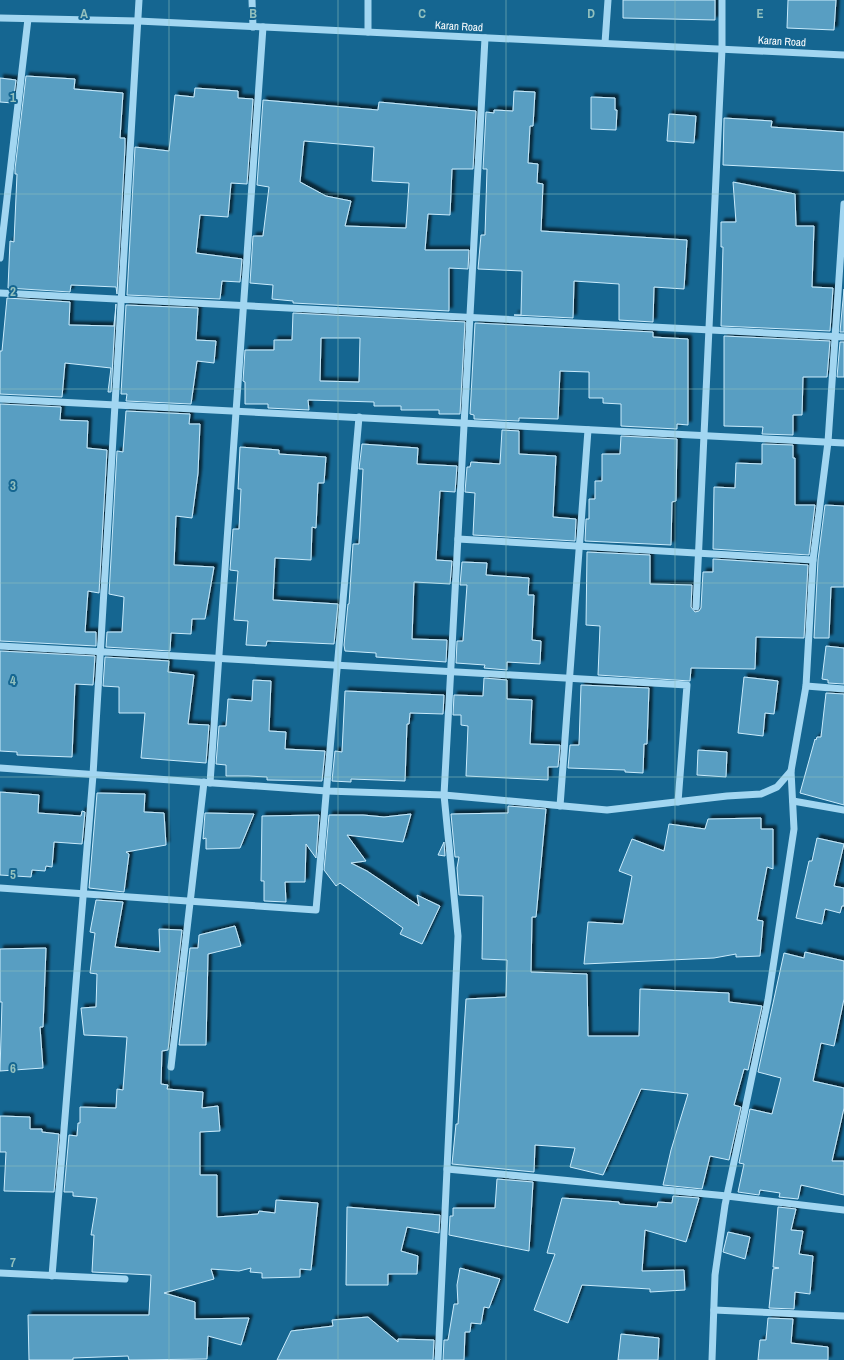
<svg xmlns="http://www.w3.org/2000/svg" width="844" height="1360" font-family="'Archivo Narrow',sans-serif">
  <style>
    .building { fill: #589ec2; stroke: #c9ebfc; fill-rule: evenodd; filter: url(#shadow) }
    .lines { fill: none; stroke-linecap: round; stroke-linejoin: round }
    .minor { stroke: #a2d6f1; stroke-width: 7 }
    .grid { fill: none; stroke: #93c1be; stroke-width: 1; stroke-opacity: 0.55 }
    .labels { text-anchor: middle; stroke-width: 4; stroke-linejoin: round; paint-order: stroke }
    .street-label { font-size: 11px; fill: #fff; stroke: #156691 }
    .grid-label { font-size: 13px; text-anchor: middle; font-weight: bold; fill: #93c1be; stroke: #156691; stroke-width: 4; stroke-linejoin: round; paint-order: stroke }
  </style>
  <defs>
    <filter id="shadow"><feDropShadow dx="3.5" dy="-3.5" stdDeviation="1" flood-color="#0009"/></filter>
  </defs>
  <rect width="100%" height="100%" fill="#156691"/>
  <g class="building">
    <path d="M623,0h92v20l-92,-2z"/>
    <path d="M788,0h48l-2,30 -47,-2z"/>
    <path d="M26,76l49,3 -1,10 49,4 -3,45h5v9l-8,147 -1,-7 -45,-2 -1,7 -62,-4 2,-47 4,1 3,-68h-2v-5z"/>
    <path d="M0,78l16,2 -3,23 -13,-1z"/>
    <path d="M195,88l43,3v7l15,1 -6,85 -16,-1 -3,34 -28,-2 -4,38 46,6 -2,23 -18,-1 -2,18 -93,-4 8,-148 34,4 6,-56 19,2z"/>
    <path d="M514,91l21,1 -2,34h-3l-2,37 10,1 -1,19 6,1 -2,47 146,9 -3,49 -30,-2 -1,35 -34,-2v-36l-45,-3 -1,37 -59,-3h7l1,-44 -44,-2 3,-34h4l2,-66h-4l3,-57 8,1v-3l19,1z"/>
    <path d="M591,97l24,1v12h2l-1,20 -25,-1z"/>
    <path d="M263,100l115,10 1,-8 97,9 -3,58h-21l-2,46 -22,-1 -3,36h44l-1,19 -19,-1v43l-156,-8v-2l-21,-2 1,-14 -23,-2 3,-47h10l6,-49 -12,-2zM304,141l70,6 -2,34 37,2 -3,45 -61,-2 6,-25 -25,-5 -26,-14z"/>
    <path d="M669,114l27,2 -2,27 -27,-2z"/>
    <path d="M724,118l48,3 -1,6 73,5v39l-121,-6z"/>
    <path d="M733,182l62,12 1,32h18l-2,61 21,1 -3,43 -109,-5 2,-79h-2v-25h15z"/>
    <path d="M844,289v43h-4z"/>
    <path d="M7,298l63,4 -1,23 45,1 2,-22 -5,88h-3l3,-24 -46,-5 -3,34 -62,-3v-43h2z"/>
    <path d="M126,305l72,3 -2,32 20,1 -2,22 -17,-2 -6,43 -65,-3 1,-7h-6z"/>
    <path d="M293,313l172,9 -5,92h-21v-4h-38v-4h-27v-4l-66,-2 1,10 -41,-2v-4h-23v-22l-2,-1 2,-31h29v-10h18zM321,338h39l-1,44 -39,-1z"/>
    <path d="M475,323l178,9v5l35,2v86l-11,-1v5l-56,-3v-22l-18,-1v-5h-14v-26l-29,-1 -2,48 -39,-1v3l-45,-2v-4l-4,-1z"/>
    <path d="M724,336l106,5 -3,36h-24l-1,38h-9v20l-31,-1 1,-7 -39,-1z"/>
    <path d="M840,342h4v35h-7z"/>
    <path d="M0,404l61,3 -1,13 28,1 -1,27 20,2 -8,143 -11,-2 -3,41h11v14l-96,-5z"/>
    <path d="M126,411l64,3 -1,10h11l-2,49 -6,45 -16,-2 -2,49 40,2 -9,52h-13l-1,15 -20,-1 -1,18 -64,-4 1,-15h15l2,-35 -15,-3 8,-143 6,1z"/>
    <path d="M502,430l17,1v23l37,2 -3,61 23,2 -1,22 -102,-6 2,-42 -10,-1 2,-25h3l1,-5 29,2z"/>
    <path d="M621,436l56,3 -1,62 -4,1 -1,43 -86,-4 1,-22h3v-20h6v-18h7v-27h18z"/>
    <path d="M362,444l56,4 -1,16 40,2 -2,26 -15,-1 -4,69 16,1 -2,23 -36,-2 -2,57 35,1 -1,22 -70,-5v-4l-31,-2 -1,-6 4,-41h1l4,-60h6l4,-75h-4z"/>
    <path d="M762,444l31,1v13h2v47h20l-6,50 -96,-6 1,-62 21,1 1,-25 26,1z"/>
    <path d="M240,447l39,3v4l47,3 -2,26h-6l-2,45 -4,-1 -1,33 -36,-2 -2,42 65,4 -4,40 -67,-3 -1,5 -20,-1 2,-24 -14,-1 4,-49 -8,-1 3,-41h6l2,-40h-3z"/>
    <path d="M825,505l19,1v81h-13l-2,51h-15l4,-78z"/>
    <path d="M587,552l63,3v29l42,1 -1,22 4,5 4,-1 2,-3 2,-36h10v-13l95,6 -4,73 -48,-1 -1,32 -64,-1 -1,13 -92,-6 2,-49 -14,-1z"/>
    <path d="M462,562l25,1 -1,12 43,3 -1,17h6l-2,45 9,1 -1,23 -33,-2v8l-23,-2 1,-3 -29,-2 1,-22h6l4,-56h-7z"/>
    <path d="M826,646l18,2v36l-16,-1v-3l-6,-1z"/>
    <path d="M0,651l95,5 -2,29 -18,-1 -3,73 -55,-2v-3l-17,-1z"/>
    <path d="M105,657l64,4 -1,11 26,3 -6,49 21,1 -3,38 -65,-5 4,-45h-26v-26l-16,-1z"/>
    <path d="M744,677l34,4 -4,33 -9,-1 -2,23 -25,-3z"/>
    <path d="M484,678l23,2v19l25,1 -2,44 30,1 -2,22h-10v13l-82,-4 2,-50 -7,-1v-10h-8l1,-20 29,1z"/>
    <path d="M253,680l18,1 -2,50 17,1 -1,17 40,2 -3,30 -55,-1v-3l-19,-1h-22v-11l-10,-1 3,-38h7l2,-27 24,2z"/>
    <path d="M581,685l68,3 -2,56h-3l-1,29 -18,-1v-2l-57,-2 2,-23h9z"/>
    <path d="M345,691l99,4 -1,19 -33,-1 -1,11h-2l-2,57 -54,-2v3l-19,-1 3,-30 7,1z"/>
    <path d="M826,693l18,1v111l-44,-12 15,-54 1,1 1,-3h4z"/>
    <path d="M698,750l29,2 -1,25 -29,-2z"/>
    <path d="M0,792l39,3 -1,18 43,3 1,-5 3,1 -3,32 -28,-2 -2,25 -6,-1 -1,5 -13,-1 -1,7 -31,-2z"/>
    <path d="M97,793l48,1 -1,18 20,1 2,32 -40,7 3,2 -5,38 -35,-4z"/>
    <path d="M508,806l38,3 -10,108h-4l-1,55 56,2 1,62h51l1,-47 89,4v9l33,4 -14,64 -4,-1 -10,36 7,2 -12,53 -19,-4 -8,33 -39,-4 8,-35 17,-56 -47,-5 -38,86 -33,-8 5,-19 -40,-3 -1,27 -82,-8 4,-40h2l8,-125 40,-2 1,-37 -25,-1 1,-63 -24,-1 -2,-27 2,-11h-4l-4,-43 57,-1z"/>
    <path d="M205,813l49,1 -14,34 -34,1v-11l-3,1z"/>
    <path d="M411,814l-8,28 -56,-7 19,26 -15,2 16,8 52,35 -2,-11 23,11 -18,38 -22,-10 3,-6 -63,-45 -4,3 -12,-16 5,-55h34l21,2z"/>
    <path d="M319,815l-3,43 -10,-14 -1,38h-20l1,20 -22,-1v-20h-3l1,-65z"/>
    <path d="M761,818v11h12v40l-6,-2 -10,53 6,1 -3,35 -24,1v-3l-22,4 -130,6 4,-42 35,2 9,-48 -13,-5 13,-32 32,12 5,-27 36,5 3,-10z"/>
    <path d="M817,838l27,6 -10,42 10,2v18h-2l-2,7 -15,-4 -3,15 -26,-6 13,-57h3z"/>
    <path d="M444,842l1,14 -7,-1z"/>
    <path d="M96,900l27,2 -8,45 45,5 -1,-23 23,1 -14,120 -6,1 -1,33 7,1 -1,4 36,3 -1,16 16,-2 2,25 -20,1v43h17v42l41,-3 1,-3 16,2 1,-13 42,3 -7,67 -11,-1v8l-38,1v-5l-12,-1 1,-4 -12,3 -28,-2 3,10 -50,14 31,9v17l54,-1 -8,27 -33,-9 -1,23 -78,1 -1,-4 -55,2v2h-44l-1,-45h121l2,-40 -59,-3 2,-37h-3l6,-37 -24,-2v-4h-9l5,-57 8,1 1,-13h2v-16l36,1 1,-19 6,1 4,-53 -43,-2 -3,-27 15,-1 1,-33 -7,-1 5,-40 -5,-1z"/>
    <path d="M235,926l6,20 -33,8 -2,91h-27l11,-97h8l1,-13z"/>
    <path d="M46,948l-3,79h-3l3,41 -43,3 2,-69h-2v-53z"/>
    <path d="M805,952l39,9v38l-10,47 -13,-3 -8,38 31,7v20l-12,53h12v34l-43,-10 -3,14 -19,-2 1,-4 -20,-3 -1,5 -21,-3 6,-28 -5,-1 11,-54 22,5 9,-36 -23,-6 26,-119 20,5z"/>
    <path d="M0,1116l30,1v12h12v3l17,2 -5,58 -50,-1 2,-39h-6z"/>
    <path d="M497,1179l36,3 -4,69 -80,-16 1,-19h3v-8h42z"/>
    <path d="M673,1196l26,2 -13,44 -41,-12 -3,41 42,-1 1,20 -35,2v-3l-68,-4 -14,38 -34,-13 21,-56 -8,-1 15,-55 57,4v2l38,3 1,-5 14,1z"/>
    <path d="M347,1207l93,8 -1,18 -32,-6 -6,24 17,5 -1,18h-29v11h-42z"/>
    <path d="M778,1207l18,2 -5,21 12,1 -4,23 14,2 -3,38 -15,-2 -1,17 -25,-1 4,-39 6,-1 -6,-1z"/>
    <path d="M728,1232l22,5 -5,22 -22,-7z"/>
    <path d="M460,1268l40,11 -11,29 -5,-1 -3,17 -10,-1 -1,9h-5l-1,28h-21l1,-20h4l6,-36h4l-1,-19z"/>
    <path d="M368,1317l30,25v-3l36,1 -1,20h-156l14,-29 42,-5 -1,-6z"/>
    <path d="M768,1318l25,1 -2,24 37,4v13h-70l2,-20h6z"/>
    <path d="M621,1334l38,4 -1,22h-40z"/>
  </g>
  <g class="lines">
    <g class="minor">
      <path d="M252,0l1,27"/>
      <path d="M0,18l138,3 706,34"/>
      <path d="M368,32v-32"/>
      <path d="M605,43l3,-43"/>
      <path d="M0,258l28,-239"/>
      <path d="M0,293l844,44"/>
      <path d="M0,399l844,44"/>
      <path d="M458,539l355,21"/>
      <path d="M696,607l26,-558v-49"/>
      <path d="M0,646l687,39 -9,117"/>
      <path d="M806,686l38,3"/>
      <path d="M0,768l327,23 117,4 163,15 120,-14 34,-2 16,-7 14,-16 15,-85 7,-126 15,-118 16,-238"/>
      <path d="M210,783l53,-756"/>
      <path d="M793,801l51,9"/>
      <path d="M560,806l28,-376"/>
      <path d="M0,888l316,22 43,-493"/>
      <path d="M171,1067l33,-285"/>
      <path d="M447,1169l280,27 117,14"/>
      <path d="M0,1273l125,6"/>
      <path d="M52,1276l41,-501 46,-775"/>
      <path d="M714,1310l130,6"/>
      <path d="M438,1360l20,-424 -14,-141 41,-757"/>
      <path d="M712,1360l3,-85 10,-70 43,-205 26,-171 -3,-58"/>
    </g>
  </g>
  <path class="grid" d="M169,0v1360M338,0v1360M506,0v1360M675,0v1360M0,194h844M0,389h844M0,583h844M0,777h844M0,971h844M0,1166h844"/>
  <g class="labels">
    <g class="street-label">
      <text transform="translate(459 26) rotate(3)" y="4">Karan Road</text>
      <text transform="translate(782 41) rotate(3)" y="4">Karan Road</text>
    </g>
  </g>
  <g class="grid-label">
    <text x="84" y="18">A</text>
    <text x="253" y="18">B</text>
    <text x="422" y="18">C</text>
    <text x="591" y="18">D</text>
    <text x="760" y="18">E</text>
    <text x="13" y="102">1</text>
    <text x="13" y="296">2</text>
    <text x="13" y="490">3</text>
    <text x="13" y="685">4</text>
    <text x="13" y="879">5</text>
    <text x="13" y="1073">6</text>
    <text x="13" y="1267">7</text>
  </g>
</svg>
